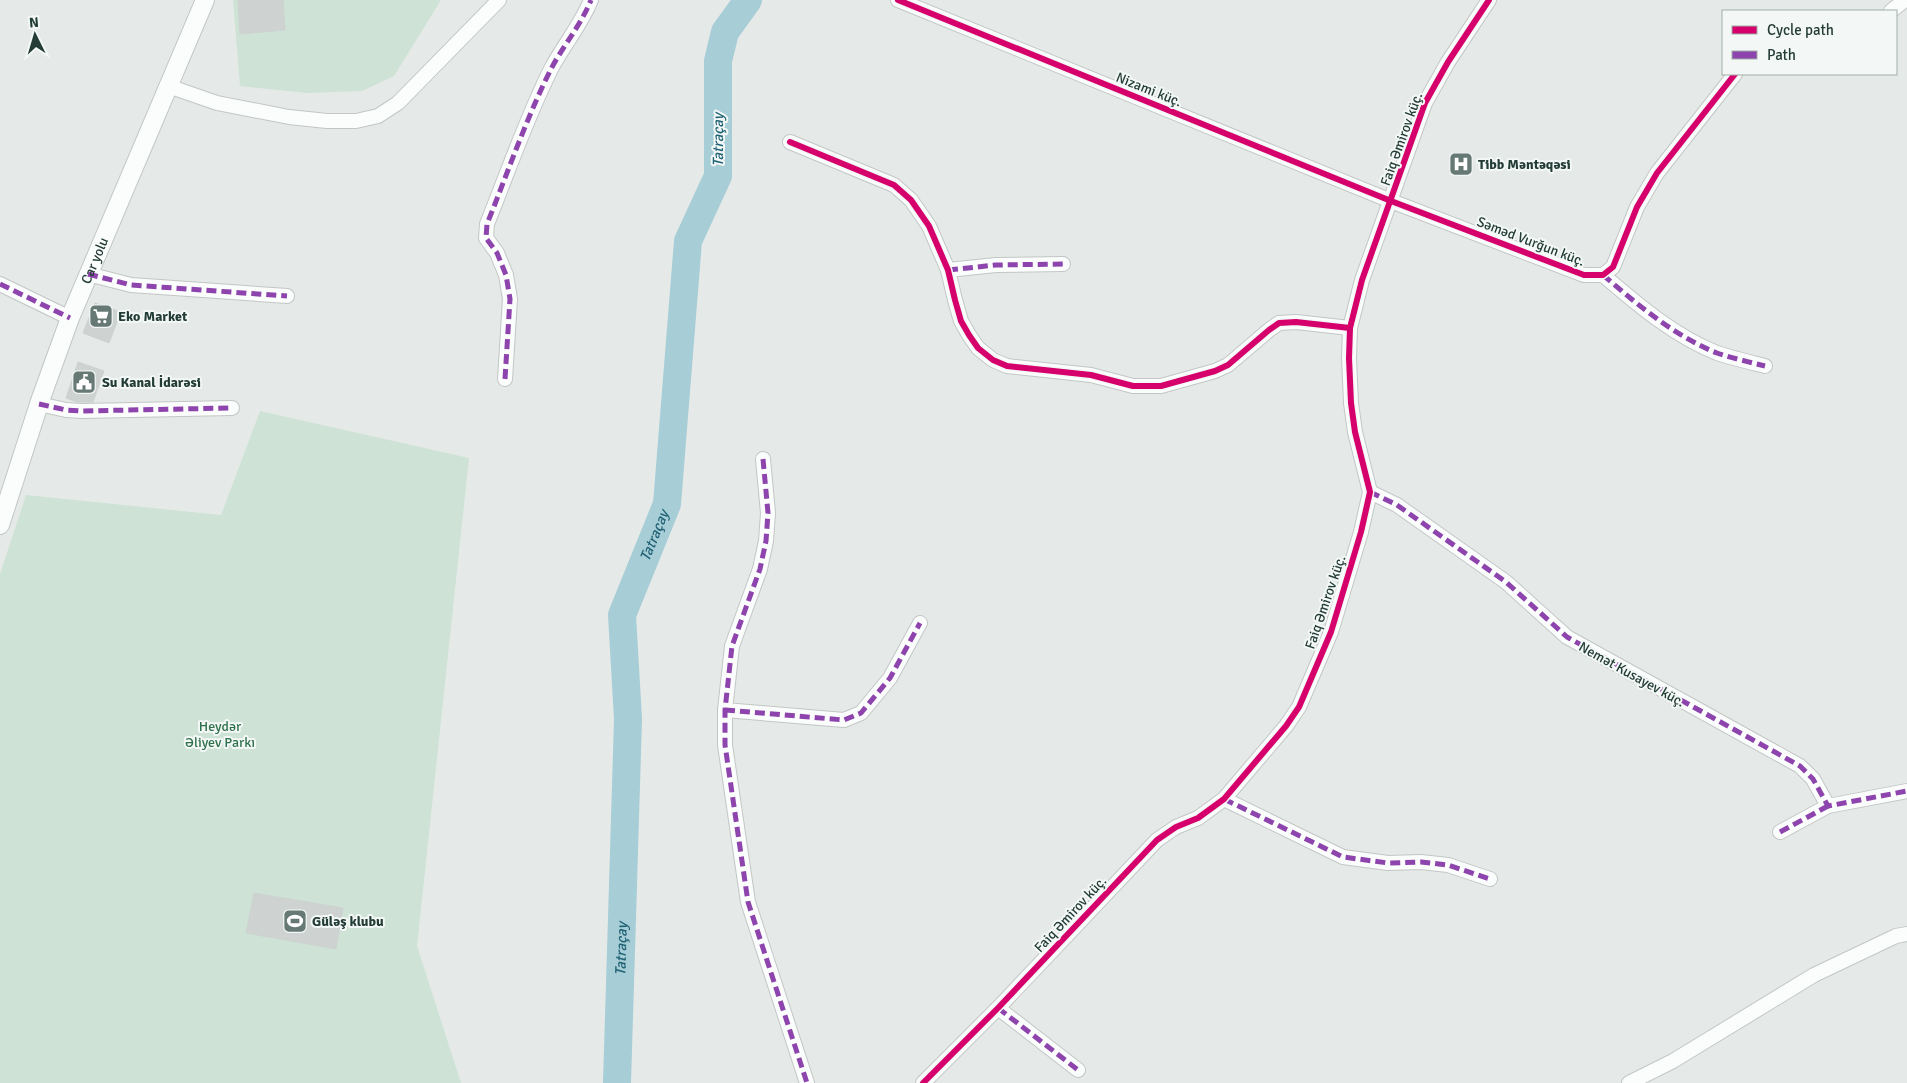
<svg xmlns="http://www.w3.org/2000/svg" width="1907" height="1083" font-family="Signika,sans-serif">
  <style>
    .green { fill: #cee2d5 }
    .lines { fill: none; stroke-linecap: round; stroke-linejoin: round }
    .river { stroke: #a7cdd6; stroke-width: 28 }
    .building { fill: #ced2d1; stroke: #cdd3d1 }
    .minor-casing { stroke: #c2c7c5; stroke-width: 16 }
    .tertiary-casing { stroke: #c2c7c5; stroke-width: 20 }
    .minor { stroke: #fbfcfc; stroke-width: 14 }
    .tertiary { stroke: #fbfcfc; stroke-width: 18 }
    .quiet { stroke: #8e44ad; stroke-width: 5; stroke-dasharray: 10 5; stroke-linecap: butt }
    .cycleway-casing { stroke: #f3f8f6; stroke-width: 9 }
    .cycleway { stroke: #d6006c; stroke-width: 6 }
    .labels { text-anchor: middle; stroke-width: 4; stroke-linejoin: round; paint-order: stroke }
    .street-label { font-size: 14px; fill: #233c36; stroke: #f3f8f6 }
    .poi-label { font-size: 14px; font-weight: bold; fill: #233c36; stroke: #f3f8f6; text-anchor: start }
    .park-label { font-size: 14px; fill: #2f714c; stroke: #f3f8f6 }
    .water-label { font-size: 15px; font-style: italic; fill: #206375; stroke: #f3f8f6 }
  </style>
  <rect width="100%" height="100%" fill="#e5eae8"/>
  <g class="green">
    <path d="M233,0h208l-47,76 -32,15 -55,2 -67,-7z"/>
    <path d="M260,411l209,47 -52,488 44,137h-461v-509l26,-79 195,20z"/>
  </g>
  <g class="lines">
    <path class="river" id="s1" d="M617,1083l11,-364 -6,-104 45,-111 21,-263 30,-65v-115l7,-29 23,-32"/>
  </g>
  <g class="building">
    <path d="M238,0h45l2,30 -45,4z"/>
    <path d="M95,303l26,9 -12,31 -26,-10z"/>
    <path d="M78,362l26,9 -11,31h-16l-11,-4z"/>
    <path d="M254,893l89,15 -7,41 -90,-16z"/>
  </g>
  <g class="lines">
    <g class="minor-casing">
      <g id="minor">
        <path d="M898,0l493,201 193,74h19l10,-8 24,-60 20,-34 78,-99"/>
        <path d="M1891,11l14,-11"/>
        <path d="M168,86l49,17 72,14 38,4h29l22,-5 20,-13 101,-103"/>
        <path d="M790,142l104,43 17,15 18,26 19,44 7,30 6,21 8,14 9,13 15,12 14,6 84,9 42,11h28l54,-15 13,-6 41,-35 10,-7 17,-1 54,6"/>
        <path d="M948,270l48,-5 67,-1"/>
        <path d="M88,274l43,11 156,11"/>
        <path d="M1603,275c34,29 71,61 114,78 15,5 32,9 48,13"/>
        <path d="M0,284l70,34"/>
        <path d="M505,379l5,-80 -4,-24 -9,-22 -11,-15 1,-14c21,-52 39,-105 64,-155 12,-23 30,-44 40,-69"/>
        <path d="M39,404l27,6 16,1 150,-3"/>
        <path d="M763,459l5,54 -2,28 -6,28 -28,77 -7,64v35l23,157 59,181"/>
        <path d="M1370,492l27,13 109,77 61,55 233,129 13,13 15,27 79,-15"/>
        <path d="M725,710l119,10 17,-7 29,-35 30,-55"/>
        <path d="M1224,799l119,58 45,6 33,-1 27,3 42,14"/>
        <path d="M1780,832l48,-26"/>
        <path d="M998,1008l80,62"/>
        <path d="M923,1083l75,-75 159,-168 19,-13 22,-9 26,-19 62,-73 13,-19 32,-75 30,-100 9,-40 -15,-60 -4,-29 -2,-45 1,-30 12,-48 63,-177 23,-41 41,-62"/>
        <path d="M1629,1083l44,-22 141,-86 82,-39 11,-2"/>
      </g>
    </g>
    <g class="tertiary-casing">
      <g id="tertiary">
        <path id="s2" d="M0,525l40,-124 30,-83 135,-318"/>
      </g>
    </g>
    <use href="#minor" class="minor"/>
    <use href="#tertiary" class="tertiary"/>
    <g class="quiet">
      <path d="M948,270l48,-5 67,-1"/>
      <path d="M88,274l43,11 156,11"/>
      <path d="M1603,275c34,29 71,61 114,78 15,5 32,9 48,13"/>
      <path d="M0,284l70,34"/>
      <path d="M505,379l5,-80 -4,-24 -9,-22 -11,-15 1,-14c21,-52 39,-105 64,-155 12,-23 30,-44 40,-69"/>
      <path d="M39,404l27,6 16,1 150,-3"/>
      <path d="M763,459l5,54 -2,28 -6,28 -28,77 -7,64v35l23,157 59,181"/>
      <path d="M1370,492l27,13 109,77 61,55 233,129 13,13 15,27 79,-15"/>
      <path d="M725,710l119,10 17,-7 29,-35 30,-55"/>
      <path d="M1224,799l119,58 45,6 33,-1 27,3 42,14"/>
      <path d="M1780,832l48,-26"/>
      <path d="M998,1008l80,62"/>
    </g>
    <g class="cycleway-casing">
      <g id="cycleway">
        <path d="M898,0l493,201 193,74h19l10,-8 24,-60 20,-34 78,-99"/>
        <path d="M790,142l104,43 17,15 18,26 19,44 7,30 6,21 8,14 9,13 15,12 14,6 84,9 42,11h28l54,-15 13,-6 41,-35 10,-7 17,-1 54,6"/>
        <path d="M923,1083l75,-75 159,-168 19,-13 22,-9 26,-19 62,-73 13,-19 32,-75 30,-100 9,-40 -15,-60 -4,-29 -2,-45 1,-30 12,-48 63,-177 23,-41 41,-62"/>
      </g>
    </g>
    <use href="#cycleway" class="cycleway"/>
  </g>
  <defs>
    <g id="hospital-square" transform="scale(1.25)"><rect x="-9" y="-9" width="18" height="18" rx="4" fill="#677974" stroke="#f3f8f6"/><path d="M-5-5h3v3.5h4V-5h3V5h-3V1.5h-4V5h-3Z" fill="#fff"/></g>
    <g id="supermarket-square" transform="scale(1.25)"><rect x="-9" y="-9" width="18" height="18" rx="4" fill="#677974" stroke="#f3f8f6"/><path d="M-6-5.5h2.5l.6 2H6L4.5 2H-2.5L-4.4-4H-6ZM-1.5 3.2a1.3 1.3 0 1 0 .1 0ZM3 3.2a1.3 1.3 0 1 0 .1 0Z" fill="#fff"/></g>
    <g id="civic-square" transform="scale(1.25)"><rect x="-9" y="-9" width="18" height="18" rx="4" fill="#677974" stroke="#f3f8f6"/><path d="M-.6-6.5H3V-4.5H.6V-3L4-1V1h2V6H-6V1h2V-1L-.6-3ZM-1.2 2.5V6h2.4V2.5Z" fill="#fff"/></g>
    <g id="stadium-square" transform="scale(1.25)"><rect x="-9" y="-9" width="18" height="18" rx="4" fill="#677974" stroke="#f3f8f6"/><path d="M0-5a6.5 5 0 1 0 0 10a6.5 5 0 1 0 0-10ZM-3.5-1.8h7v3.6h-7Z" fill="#fff"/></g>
  </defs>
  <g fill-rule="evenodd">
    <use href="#hospital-square" x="1461" y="164"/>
    <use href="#supermarket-square" x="101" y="316"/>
    <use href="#civic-square" x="84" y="382"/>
    <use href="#stadium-square" x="295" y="921"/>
  </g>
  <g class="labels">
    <g class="street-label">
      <text transform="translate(1149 89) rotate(22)" y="5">Nizami küç.</text>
      <text transform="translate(1401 139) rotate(-70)" y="5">Faiq Əmirov küç.</text>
      <text transform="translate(1531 241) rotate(21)" y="5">Səməd Vurğun küç.</text>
      <text dy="5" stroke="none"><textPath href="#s2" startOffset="281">Car yolu</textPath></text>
      <text transform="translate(1325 602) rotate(-71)" y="5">Faiq Əmirov küç.</text>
      <text transform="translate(1632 674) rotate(29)" y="5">Nemət Kusayev küç.</text>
      <text transform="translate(1070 914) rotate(-47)" y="5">Faiq Əmirov küç.</text>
    </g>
    <g class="poi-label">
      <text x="1478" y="169">Tibb Məntəqəsi</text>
      <text x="118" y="321">Eko Market</text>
      <text x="102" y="387">Su Kanal İdarəsi</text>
      <text x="312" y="926">Güləş klubu</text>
    </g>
    <g class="park-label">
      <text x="220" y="731">Heydər<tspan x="220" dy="16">Əliyev Parkı</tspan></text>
    </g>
    <g class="water-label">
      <text transform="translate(718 140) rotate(-90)" y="5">Tatraçay</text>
      <text dy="5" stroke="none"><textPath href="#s1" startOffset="554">Tatraçay</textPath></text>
      <text dy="5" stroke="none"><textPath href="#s1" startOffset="134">Tatraçay</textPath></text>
    </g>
  </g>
  <rect x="1722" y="10" width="175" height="65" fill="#f3f8f6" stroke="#a0ada9"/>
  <rect x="1732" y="26" width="25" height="8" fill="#d6006c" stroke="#a0ada9"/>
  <text x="1767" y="35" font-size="15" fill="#233c36">Cycle path</text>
  <rect x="1732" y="51" width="25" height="8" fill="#8e44ad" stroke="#a0ada9"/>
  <text x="1767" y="60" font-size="15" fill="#233c36">Path</text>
  <g transform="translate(35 35) rotate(355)" stroke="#f3f8f6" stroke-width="4" paint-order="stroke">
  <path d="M0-4L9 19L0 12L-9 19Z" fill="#233c36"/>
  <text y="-8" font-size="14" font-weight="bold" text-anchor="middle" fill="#233c36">N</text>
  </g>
</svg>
